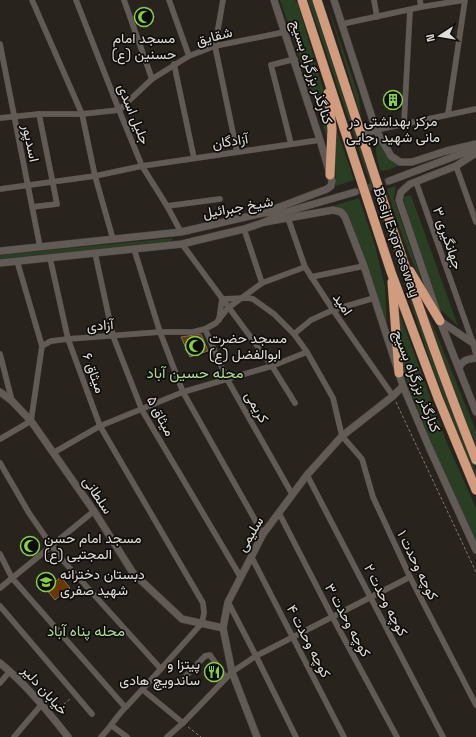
<svg xmlns="http://www.w3.org/2000/svg" width="476" height="737" font-family="'Space Grotesk',Vazirmatn,sans-serif">
  <style>
    .green { fill: #293e22 }
    .shadow { fill: #0007 }
    .building { fill: #673804; stroke: #77706a }
    .lines { fill: none; stroke-linecap: round; stroke-linejoin: round }
    .tertiary-tunnel { stroke: #443f3a; stroke-width: 7; stroke-dasharray: 7 3.5; stroke-linecap: butt }
    .minor-casing { stroke: #433e3a; stroke-width: 6 }
    .tertiary-casing { stroke: #433e3a; stroke-width: 8 }
    .trunk-casing { stroke: #433e3a; stroke-width: 10 }
    .path { stroke: #7e7975; stroke-width: 1; stroke-dasharray: 3 2; stroke-linecap: butt }
    .minor { stroke: #615a55; stroke-width: 5.5 }
    .tertiary { stroke: #615a55; stroke-width: 7 }
    .trunk { stroke: #d19c7e; stroke-width: 9 }
    .labels { text-anchor: middle; stroke-width: 3.5; stroke-linejoin: round; paint-order: stroke }
    .street-label { font-size: 14px; fill: #e0dcd9; stroke: #0f0d0b }
    .poi-label { font-size: 14px; fill: #e0dcd9; stroke: #0f0d0b; text-anchor: start }
    .neighbourhood-label { font-size: 15px; fill: #b0d996; stroke: #0f0d0b }
  </style>
  <rect width="100%" height="100%" fill="#29231e"/>
  <g class="green">
    <path d="M280,0h15l3,4 27,91 3,46z"/>
    <path d="M308,0h4l1,3 81,244 49,141 33,84v7l-41,-104z"/>
    <path d="M326,0l25,73 8,24 2,20z"/>
    <path d="M333,119l21,61 -18,6z"/>
    <path d="M378,139c7,15 7,18 22,26l-12,5 -7,1c-5,-10 -5,-20 -5,-31z"/>
    <path d="M396,186l-2,13 31,92c-15,-33 -28,-67 -38,-102z"/>
    <path d="M411,195l47,131 -19,-18 -25,-71 -11,-40z"/>
    <path d="M359,198l15,44 11,45 2,40 -38,-112 -7,-6 -9,-3z"/>
    <path d="M173,238l-2,3 -7,1 -164,17v-4z"/>
    <path d="M424,306l16,36 36,89v14l-19,-46z"/>
    <path d="M398,309l49,134 29,65v36l-40,-90 -23,-56 -12,-35z"/>
  </g>
  <g class="shadow">
    <path d="M152,11l3,8 -16,6 -1,-1 -3,-8z"/>
    <path d="M399,96l4,4v9l-10,3 -4,-4z"/>
    <path d="M200,335l9,18 -16,5 -2,-2z"/>
    <path d="M31,540l7,10 -5,4 -1,-1z"/>
    <path d="M63,581l8,10 -13,10 -10,-12z"/>
  </g>
  <g class="building">
    <path d="M151,9l3,8 -17,7 -3,-8z"/>
    <path d="M386,95h13v10l-11,3z"/>
    <path d="M201,334l7,17 -18,6 -9,-20z"/>
    <path d="M30,537l8,12 -7,5 -8,-12z"/>
    <path d="M61,577l9,11 -15,12 -9,-11z"/>
  </g>
  <g class="lines">
    <path class="tertiary-tunnel" d="M355,192l34,-11"/>
    <g class="minor-casing">
      <g id="minor">
        <path d="M32,0l50,114 13,62 18,63"/>
        <path d="M76,0l43,110 23,56 25,40 14,26"/>
        <path d="M124,0l28,79"/>
        <path d="M169,0l20,56"/>
        <path d="M223,0l-8,46 22,106"/>
        <path d="M374,0l3,17"/>
        <path d="M420,0l1,7"/>
        <path d="M342,24l79,-17 43,-7"/>
        <path d="M0,44l40,203"/>
        <path d="M174,64l20,94"/>
        <path d="M448,114l17,-114"/>
        <path d="M0,118l39,-4h43l37,-4 33,-31 37,-23 26,-10 70,-14"/>
        <path d="M404,123l6,-113"/>
        <path d="M376,130l100,-21"/>
        <path d="M291,144l-20,-79 24,-6"/>
        <path d="M456,166l20,56"/>
        <path d="M416,182l57,161 3,2"/>
        <path d="M0,189l95,-13 47,-10 178,-26"/>
        <path d="M167,206l53,-7"/>
        <path d="M32,207l25,-3 -18,-90"/>
        <path d="M288,218l17,49 28,43 60,86"/>
        <path d="M244,229l18,54"/>
        <path d="M182,244l90,122 23,37"/>
        <path d="M134,249l26,83 23,60 80,142"/>
        <path d="M95,253l18,83 29,74 98,166"/>
        <path d="M50,258l18,81 32,87 103,177 1,10 -2,10c-25,28 -50,56 -75,83 -10,9 -16,21 -26,31"/>
        <path d="M17,261l25,85"/>
        <path d="M311,277l53,-11"/>
        <path d="M219,320l3,-21 26,-1 5,1 21,15 20,20 13,18 26,46 9,38 20,23 11,38 37,80 66,128"/>
        <path d="M205,329l22,50 65,115"/>
        <path d="M294,334l17,-14 22,-10 41,-12"/>
        <path d="M473,343l3,12"/>
        <path d="M0,354l12,47"/>
        <path d="M0,439l31,-18 11,-75 9,-5 17,-2 92,-7h33l12,-3 11,-6 12,-15 34,-25 43,-16"/>
        <path d="M53,453l47,-27 83,-34 89,-26 35,-14"/>
        <path d="M0,463l29,50 29,42 103,114"/>
        <path d="M307,475l136,262"/>
        <path d="M279,513l54,105 64,119"/>
        <path d="M0,554l12,24 113,129"/>
        <path d="M251,556l93,181"/>
        <path d="M0,588l94,-77"/>
        <path d="M228,602l28,54 40,81"/>
        <path d="M0,606l92,108"/>
        <path d="M181,681l24,-25 5,-1 16,23"/>
        <path d="M0,683l10,-12"/>
        <path d="M143,690l40,33"/>
        <path d="M112,726l15,11"/>
        <path d="M14,737l28,-33"/>
        <path d="M167,737l16,-14 49,-51 24,-16 154,-79"/>
      </g>
    </g>
    <g class="tertiary-casing">
      <g id="tertiary">
        <path d="M334,0l42,130 15,26 9,6h12l34,-11 30,-7"/>
        <path d="M362,134l14,-4"/>
        <path d="M476,153l-20,13 -46,18 -9,8 -2,8 41,121 36,91"/>
        <path d="M389,181l85,-32"/>
        <path d="M269,211l58,-22 4,-3 1,-5 -12,-41 -46,-140"/>
        <path d="M265,222l68,-12 8,2 4,5 19,49 39,120 26,61 47,103"/>
        <path d="M0,251l181,-19 82,-19 19,-1"/>
        <path d="M0,263l182,-19 62,-15 21,-7 21,-10 69,-20"/>
        <path d="M440,321l33,22"/>
        <path d="M459,368c3,-8 9,-9 17,-10"/>
        <path d="M0,392l12,9 19,20 63,90 39,62 49,46 41,9"/>
        <path d="M0,663c26,21 48,48 68,74"/>
        <path d="M257,737l-25,-65 -9,-44 5,-26 35,-68 44,-59 35,-39 51,-40 10,-10"/>
      </g>
    </g>
    <g class="trunk-casing">
      <g id="trunk">
        <path d="M302,0l89,272 47,126 38,92"/>
        <path d="M317,0c51,154 99,309 159,460"/>
        <path d="M328,93l4,36 -2,46"/>
        <path d="M410,271l30,50"/>
        <path d="M392,282l7,91"/>
      </g>
    </g>
    <g class="path">
      <path d="M396,402l80,170"/>
      <path d="M56,711l14,-12"/>
      <path d="M188,727l13,10"/>
    </g>
    <use href="#minor" class="minor"/>
    <use href="#tertiary" class="tertiary"/>
    <use href="#trunk" class="trunk"/>
  </g>
  <defs>
    <g id="mosque-ring" transform="scale(1)"><circle r="9.5" fill="#0f0d0b" stroke="#86cf4b" stroke-width="1.5"/><path d="M3.5-4.9A6 6 0 1 0 3.5 4.9A5 5 0 1 1 3.5-4.9Z" fill="#86cf4b"/></g>
    <g id="building-ring" transform="scale(1)"><circle r="9.5" fill="#0f0d0b" stroke="#86cf4b" stroke-width="1.5"/><path d="M-4-6H4V6H1V3H-1V6H-4ZM-2.5-4.3h1.7v1.8h-1.7ZM.8-4.3h1.7v1.8H.8ZM-2.5-1h1.7V.8h-1.7ZM.8-1h1.7V.8H.8Z" fill="#86cf4b"/></g>
    <g id="school-ring" transform="scale(1)"><circle r="9.5" fill="#0f0d0b" stroke="#86cf4b" stroke-width="1.5"/><path d="M0-5L7-2L0 1L-7-2ZM-4 1L0 2.5L4 1V4Q0 6-4 4Z" fill="#86cf4b"/></g>
    <g id="restaurant-ring" transform="scale(1)"><circle r="9.5" fill="#0f0d0b" stroke="#86cf4b" stroke-width="1.5"/><path d="M-5-6h1v4h1v-4h1v4h1v-4h1v5L-1.5 .5V6h-2V.5L-5-1ZM5-6V6H3V1.5H1.5Q1.5-4 5-6Z" fill="#86cf4b"/></g>
  </defs>
  <g fill-rule="evenodd">
    <use href="#mosque-ring" x="144" y="17"/>
    <use href="#building-ring" x="393" y="100"/>
    <use href="#mosque-ring" x="195" y="346"/>
    <use href="#mosque-ring" x="30" y="546"/>
    <use href="#school-ring" x="46" y="582"/>
    <use href="#restaurant-ring" x="214" y="672"/>
  </g>
  <g class="labels">
    <g class="street-label">
      <text transform="translate(214 36) rotate(-15)" y="5">شقایق</text>
      <text transform="translate(312 72) rotate(72)" y="5">کنارگذر بزرگراه بسیج</text>
      <text transform="translate(134 114) rotate(68)" y="5">جلیل اسدی</text>
      <text transform="translate(230 141) rotate(-9)" y="5">آزادگان</text>
      <text transform="translate(31 143) rotate(78)" y="5">اسدپور</text>
      <text transform="translate(238 207) rotate(-10)" y="5">شیخ جبرائیل</text>
      <text transform="translate(448 238) rotate(71)" y="5">جهانگیری ۳</text>
      <text transform="translate(397 242) rotate(71)" y="5">Basij Expressway</text>
      <text transform="translate(343 304) rotate(56)" y="5">امید</text>
      <text transform="translate(100 325) rotate(-4)" y="5">آزادی</text>
      <text transform="translate(94 373) rotate(70)" y="5">میثاق ۶</text>
      <text transform="translate(417 381) rotate(69)" y="5">کنارگذر بزرگراه بسیج</text>
      <text transform="translate(257 407) rotate(61)" y="5">کریمی</text>
      <text transform="translate(161 416) rotate(62)" y="5">میثاق ۵</text>
      <text transform="translate(98 495) rotate(56)" y="5">سلطانی</text>
      <text transform="translate(250 534) rotate(-59)" y="5">سلیمی</text>
      <text transform="translate(418 565) rotate(64)" y="5">کوچه وحدت ۱</text>
      <text transform="translate(386 600) rotate(63)" y="5">کوچه وحدت ۲</text>
      <text transform="translate(348 620) rotate(62)" y="5">کوچه وحدت ۳</text>
      <text transform="translate(309 641) rotate(63)" y="5">کوچه وحدت ۴</text>
      <text transform="translate(45 690) rotate(48)" y="5">خیابان دلیر</text>
    </g>
    <g class="poi-label">
      <text x="144" y="43" text-anchor="middle">مسجد امام<tspan x="144" dy="16">حسنین (ع)</tspan></text>
      <text x="393" y="126" text-anchor="middle">مرکز بهداشتی در<tspan x="393" dy="16">مانی شهید رجایی</tspan></text>
      <text x="209" y="343">مسجد حضرت<tspan x="209" dy="16">ابوالفضل (ع)</tspan></text>
      <text x="44" y="543">مسجد امام حسن<tspan x="44" dy="16">المجتبی (ع)</tspan></text>
      <text x="60" y="579">دبستان دخترانه<tspan x="60" dy="16">شهید صفری</tspan></text>
      <text x="200" y="669" text-anchor="end">پیتزا و<tspan x="200" dy="16">ساندویچ هادی</tspan></text>
    </g>
    <g class="neighbourhood-label">
      <text x="195" y="378">محله حسین آباد</text>
      <text x="86" y="636">محله پناه آباد</text>
    </g>
  </g>
  <g transform="translate(440 36) rotate(258)" stroke="#0f0d0b" stroke-width="3" paint-order="stroke">
  <path d="M0-3L7 15L0 10L-7 15Z" fill="#e0dcd9"/>
  <text y="-6" font-size="11" font-weight="bold" text-anchor="middle" fill="#e0dcd9">N</text>
  </g>
</svg>
